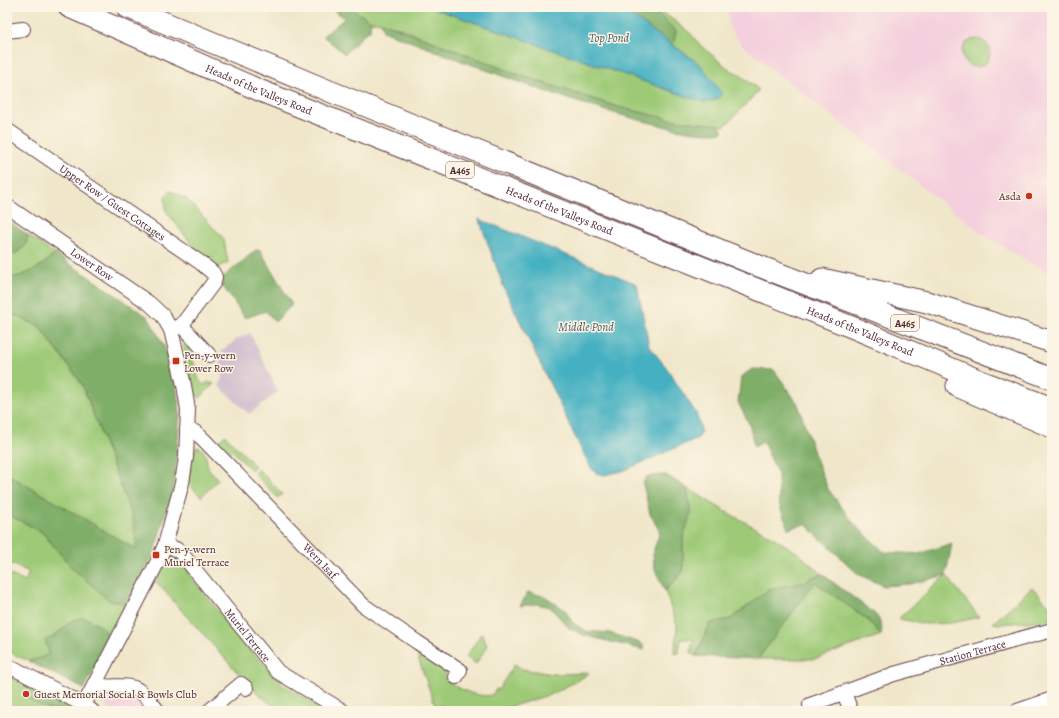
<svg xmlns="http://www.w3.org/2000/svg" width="1059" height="718" font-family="Alegreya,serif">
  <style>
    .built { fill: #f4cfdd }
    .industrial { fill: #d0bdcd }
    .green { fill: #9eca77; stroke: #747451 }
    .forest { fill: #7eae68; stroke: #64664a }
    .water { fill: #44b0c1; stroke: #476876 }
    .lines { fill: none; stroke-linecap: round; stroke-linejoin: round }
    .minor-casing { stroke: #633d43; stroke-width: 16 }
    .highway-casing { stroke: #633d43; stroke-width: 23 }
    .minor { stroke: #fff; stroke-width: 14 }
    .highway { stroke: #fff; stroke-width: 21 }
    .poi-dot { fill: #c8321e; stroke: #fcf5e5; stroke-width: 1.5 }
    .labels { text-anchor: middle; stroke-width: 3; stroke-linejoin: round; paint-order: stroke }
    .shield { fill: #fcf5e5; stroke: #7f5f63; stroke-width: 1 }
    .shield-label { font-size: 10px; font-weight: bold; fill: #4a1f2b }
    .street-label { font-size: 11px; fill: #4a1f2b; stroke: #fcf5e5 }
    .poi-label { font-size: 11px; fill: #4a1f2b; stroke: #fcf5e5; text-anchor: start }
    .water-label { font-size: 12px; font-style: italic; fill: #485967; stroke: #fcf5e5 }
  </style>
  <rect width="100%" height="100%" fill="#fcf5e5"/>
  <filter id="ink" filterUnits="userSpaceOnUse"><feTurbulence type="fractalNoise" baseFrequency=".025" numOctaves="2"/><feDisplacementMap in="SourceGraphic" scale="8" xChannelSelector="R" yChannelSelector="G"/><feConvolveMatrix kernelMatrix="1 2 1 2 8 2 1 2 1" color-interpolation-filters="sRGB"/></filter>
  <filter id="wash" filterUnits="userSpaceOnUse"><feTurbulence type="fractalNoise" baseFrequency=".012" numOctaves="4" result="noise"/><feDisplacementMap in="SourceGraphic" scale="16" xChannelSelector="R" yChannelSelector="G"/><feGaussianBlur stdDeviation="0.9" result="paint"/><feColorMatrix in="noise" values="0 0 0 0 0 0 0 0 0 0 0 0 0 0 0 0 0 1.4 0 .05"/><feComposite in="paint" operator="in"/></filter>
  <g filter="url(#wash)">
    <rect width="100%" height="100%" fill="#f0e7ca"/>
    <g class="built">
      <path d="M727,7h325v269l-70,-42 -239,-188 -13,-17z"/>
      <path d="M130,693l19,18h-39l-6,-8v-5l3,-4z"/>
    </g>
    <path class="industrial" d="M250,333l28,59 -29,22 -30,-28 7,-19 -7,-4 5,-9 -4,-2 17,-13z"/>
    <g class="green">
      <path d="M349,7h81l273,95 11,-1 -13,-36 -28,-20 3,-14 -16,-16 -9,-8h5l34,26 10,12 30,25 9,4 20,16 -34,36 -51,-6 -56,-13 -96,-31 -120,-47 -21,-7 -10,-1z"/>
      <circle cx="976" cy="53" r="14"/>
      <path d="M170,191l17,8 37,40 4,24 -13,5 -19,-18 -30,-39 -1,-15z"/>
      <path d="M28,235l27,19c-17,15 -25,20 -48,25v-29l8,4 10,-8z"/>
      <path d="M7,312l32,14 43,58 51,135 4,31 -130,-76z"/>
      <path d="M185,333l14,47 5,5 4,-3 6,2 -14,14 -7,-7 -6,-26 2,-1 -1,-5h-2l-4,-25z"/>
      <path d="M225,435l30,31 -4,4 -19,-20 -4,4 -3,-1 -9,-9z"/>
      <path d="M197,447c11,2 8,14 12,22 3,4 7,7 9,11l-17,17 -13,-14 5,-31z"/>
      <path d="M258,469l24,25 -4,4 -24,-25z"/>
      <path d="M687,488l41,25 43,23 27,17 24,21 -12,4 -7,5 -34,6 -38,30 -21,4 -14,33 -3,-1 -2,-4 2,-12h-12l-2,14 -4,1 2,-29 -12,-34 18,-19v-35l8,-24z"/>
      <path d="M11,516l31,16 32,38 54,34 -17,34 -10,-12 -30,-5 -18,16 -8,3 5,13c-18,11 -26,8 -43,-3v-77l18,9 4,-10 -22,-10v-22l2,-4 -2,-1v-12z"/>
      <path d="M169,555h5l15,14v6l69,84c10,4 21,14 23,25l48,27h-51l-30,-27 -92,-102 10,-23z"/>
      <path d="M946,575l33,42 -27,6 -25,1 -29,-5z"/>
      <path d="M815,582l53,38 13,15 -66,24h-57z"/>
      <path d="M1032,587l20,22v11l-53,4 -6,-1z"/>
      <path d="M481,634l2,2 4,10 -11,18 -10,-7z"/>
      <path d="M417,650l29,19 1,2 -3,8c14,9 31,19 48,16l4,-6 2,1 17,-26 7,5 31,5 36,-1 -7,5 -30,16 -56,17h-50l-3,-6 -7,3 -20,-56z"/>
      <path d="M7,677l8,1 61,33h-69z"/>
    </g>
    <g class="forest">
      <path d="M329,7h20l22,14 -1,9 -7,5 -18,19 -22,-18 22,-18z"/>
      <path d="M616,7h35l9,8 16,16 -3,14 -47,-33z"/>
      <path d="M381,22l141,54 96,31 56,13 46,5 3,7c-27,4 -58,-6 -84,-12 -87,-23 -171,-57 -256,-89z"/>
      <path d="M7,220l21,15 -3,11 -10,8 -8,-4z"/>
      <path d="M256,250h4l32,55 -17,17 -9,-11 -21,7 -23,-33 -1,-6z"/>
      <path d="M55,254l93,63 16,29 10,26 6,41 -6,73 -21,69 -25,49 -18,-3 -36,-31 -32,-38 -35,-18v-40l130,76 -4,-31 -51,-135 -43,-58 -32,-14v-33c23,-5 31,-10 48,-25z"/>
      <path d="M752,369l22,1 24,34 18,55 12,30 27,36 29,27 35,2 33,-11 -6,32 -36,9 -26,2 -26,-12 -53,-50 -17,5 -9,-26 -1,-29 -15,-32 -9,5 -4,-21 -12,-24 3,-25z"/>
      <path d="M658,475h8l21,13 4,25 -8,24v35l-18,19 -11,-24 -1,-15 7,-20 -10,-18 -7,-30 3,-7z"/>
      <path d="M822,574l52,39c7,8 9,12 7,22l-13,-15 -53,-38 -57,77 -62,-3 14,-33 21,-4 38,-30 34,-6 7,-5z"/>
      <path d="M528,592l18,5 19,13 8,13 13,8 24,2 30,10 4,3v4l-61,-15 -14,-7 -19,-21 -14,-3 -16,2z"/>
      <path d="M84,617l17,9 10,12 -27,51 -56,-28 13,-3 8,-5 -4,-13 8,-3 18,-16z"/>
      <path d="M33,687l43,24c-19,0 -31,0 -47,-12v-4z"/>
    </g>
    <g class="water">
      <path d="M430,7h186l10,5 75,53 21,29c-5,7 -11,7 -19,8z"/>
      <path d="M479,219l158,65 12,62 17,21 30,46 5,16 -1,7 -2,2 -75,33 -19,4 -8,-2 -5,-5 -9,-17 -78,-163z"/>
    </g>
  </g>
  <g filter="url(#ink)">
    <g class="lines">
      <g class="minor-casing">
        <g id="minor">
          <path d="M7,31l16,-2"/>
          <path id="s1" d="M7,130l194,133 12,10 2,4 -1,5 -30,40 -3,3 -10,5"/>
          <path id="s2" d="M7,206l142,97 14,13 8,14 13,55 4,25 -2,47 -4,26 -17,62 -8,18 -73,142"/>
          <path d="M181,325l28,30"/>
          <path id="s3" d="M187,430l8,2 7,6 161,167 54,37 43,28 -4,7"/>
          <path id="s4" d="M165,545l11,4 5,4 97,119 65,39"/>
          <path d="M7,666l10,4 67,35 8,6"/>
          <path d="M94,684c14,6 32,-2 44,6 8,5 14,14 20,21"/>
          <path d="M844,693l7,18"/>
          <path id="s5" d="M810,705l84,-31 158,-44"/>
          <path d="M209,711l32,-27 5,4"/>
          <path d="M1017,711l35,-12"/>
        </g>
      </g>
      <g class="highway-casing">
        <g id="highway">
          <path id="s6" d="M69,7l192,84 593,237 129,54 69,26"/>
          <path d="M127,7l195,81 437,178 293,113"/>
          <path d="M822,279l105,23 125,40"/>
          <path d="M957,386l95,41"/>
        </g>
      </g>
      <use href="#minor" class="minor"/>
      <use href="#highway" class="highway"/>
    </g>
  </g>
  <g class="poi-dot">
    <circle cx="1029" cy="196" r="4"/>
    <rect x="172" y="357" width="8" height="8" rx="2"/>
    <rect x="152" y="551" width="8" height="8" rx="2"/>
    <circle cx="26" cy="694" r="4"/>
  </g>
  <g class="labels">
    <g class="shield">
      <rect x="446" y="162" width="28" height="16" rx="3"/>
      <rect x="891" y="315" width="28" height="16" rx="3"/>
    </g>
    <g class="shield-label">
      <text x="460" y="174">A465</text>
      <text x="905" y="327">A465</text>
    </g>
    <g class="street-label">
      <text dy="4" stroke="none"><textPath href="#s6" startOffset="207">Heads of the Valleys Road</textPath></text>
      <text dy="4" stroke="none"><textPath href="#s1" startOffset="128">Upper Row / Guest Cottages</textPath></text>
      <text dy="4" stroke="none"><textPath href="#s6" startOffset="531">Heads of the Valleys Road</textPath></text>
      <text dy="4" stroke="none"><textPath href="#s2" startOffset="103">Lower Row</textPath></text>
      <text dy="4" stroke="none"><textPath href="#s6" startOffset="855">Heads of the Valleys Road</textPath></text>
      <text dy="4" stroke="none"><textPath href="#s3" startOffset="188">Wern Isaf</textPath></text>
      <text dy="4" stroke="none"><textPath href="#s4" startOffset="124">Muriel Terrace</textPath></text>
      <text dy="4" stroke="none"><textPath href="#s5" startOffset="171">Station Terrace</textPath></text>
    </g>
    <g class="poi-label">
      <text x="1021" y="200" text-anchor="end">Asda</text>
      <text x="184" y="359">Pen-y-wern<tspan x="184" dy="13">Lower Row</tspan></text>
      <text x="164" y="553">Pen-y-wern<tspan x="164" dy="13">Muriel Terrace</tspan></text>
      <text x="34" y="698">Guest Memorial Social &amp; Bowls Club</text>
    </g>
    <g class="water-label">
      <text x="609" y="42">Top Pond</text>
      <text x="586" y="331">Middle Pond</text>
    </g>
  </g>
  <rect width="1059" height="718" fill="none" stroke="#fcf5e5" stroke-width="24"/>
</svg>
